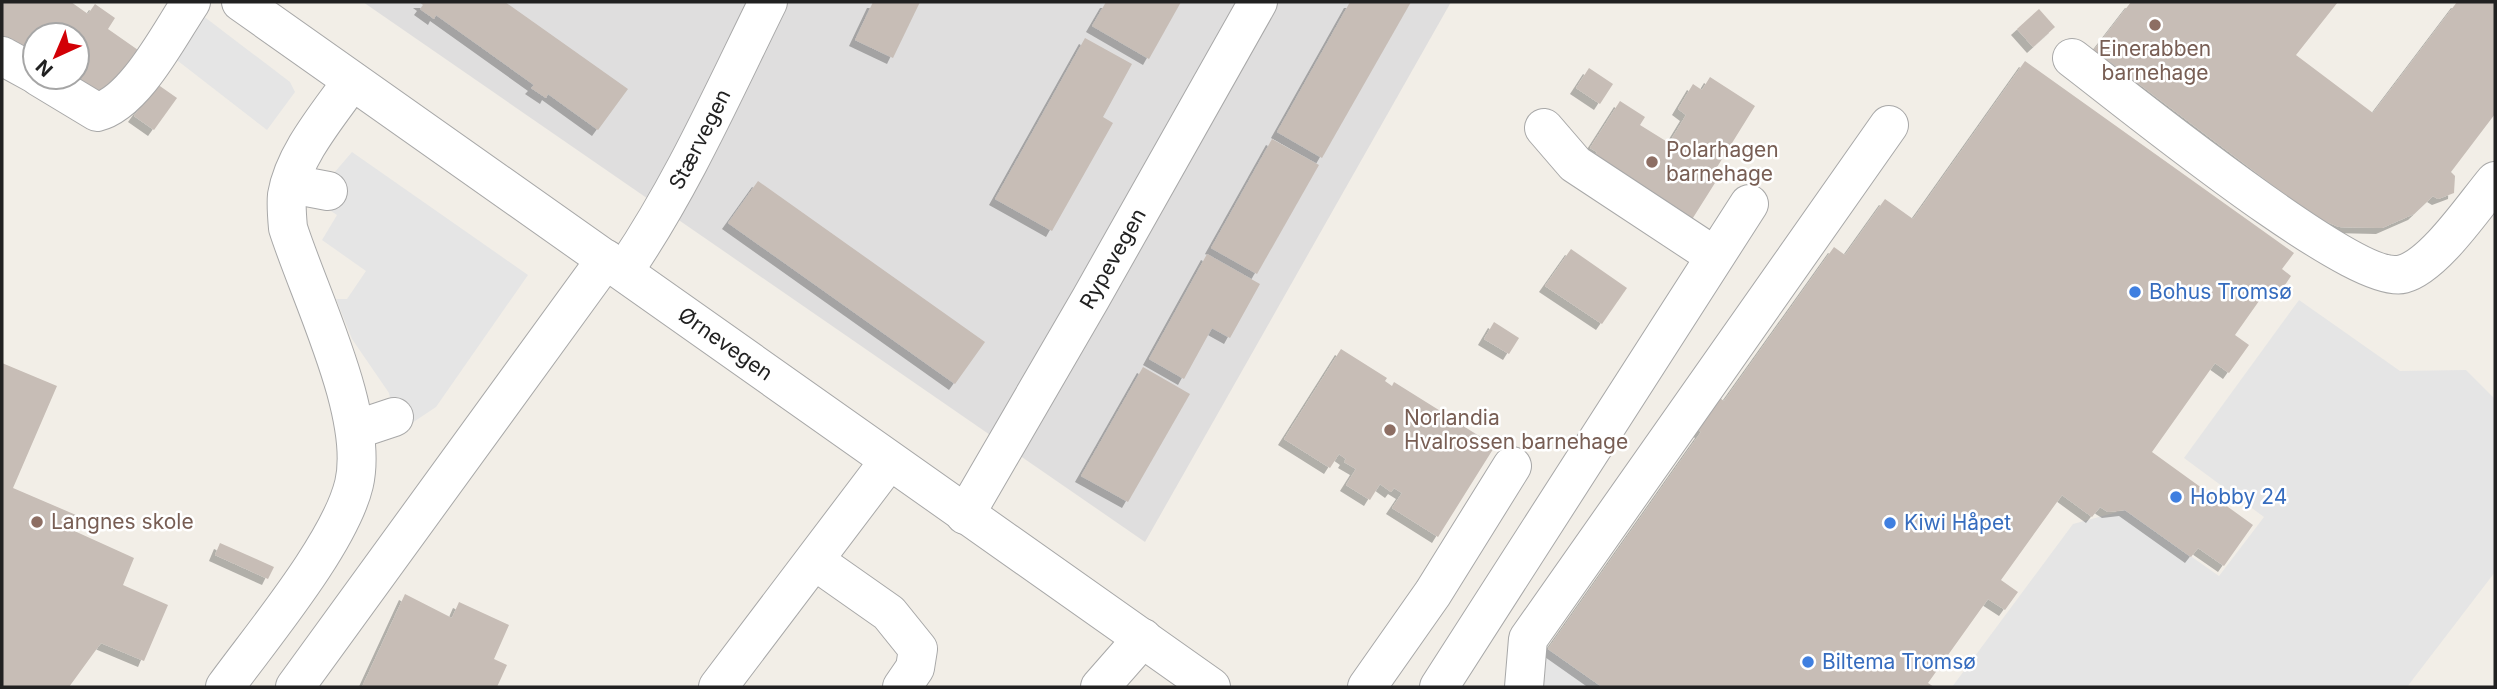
<svg xmlns="http://www.w3.org/2000/svg" width="2497" height="689" font-family="Inter,sans-serif">
  <style>
    .residential { fill: #dfdede }
    .parking { fill: #e5e5e5 }
    .building { fill: #c7bdb6; filter: url(#shadow) }
    .lines { fill: none; stroke-linecap: round; stroke-linejoin: round }
    .minor-casing { stroke: #a8a8a8; stroke-width: 40 }
    .minor { stroke: #fff; stroke-width: 38 }
    .education-dot { fill: #8d6e63; stroke: #fff; stroke-width: 2.5 }
    .shop-dot { fill: #3f7fe0; stroke: #fff; stroke-width: 2.5 }
    .labels { text-anchor: middle; stroke-width: 5; stroke-linejoin: round; paint-order: stroke }
    .education-label { font-size: 21px; fill: #785e54; stroke: #fff; text-anchor: start }
    .street-label { font-size: 21px; fill: #212121; stroke: #fff }
    .shop-label { font-size: 21px; fill: #366cbe; stroke: #fff; text-anchor: start }
  </style>
  <defs>
    <filter id="shadow"><feDropShadow dx="-6" dy="6" stdDeviation="0" flood-color="#0004"/></filter>
  </defs>
  <rect width="100%" height="100%" fill="#f2eee7"/>
  <path class="residential" d="M363,2h1088l-306,540z"/>
  <g class="parking">
    <path d="M198,12l92,70 5,10 -28,38 -98,-76z"/>
    <path d="M352,152l176,123 -92,132 -39,26 -8,-40 -37,-54 -16,-40h11l19,-28 -44,-31 15,-25 -12,-8 9,-34z"/>
    <path d="M2299,300l101,71 66,-1 29,29v173l-88,115h-455l121,-163 52,-14 94,66 45,-59 -80,-59z"/>
    <path d="M1548,649l54,38h-78z"/>
  </g>
  <g class="building">
    <path d="M2,2h69l17,12 7,-10 20,14 -7,11 30,21 -35,49 -49,-22h23v-42h-42v28l-33,-27z"/>
    <path d="M419,2h86l123,87 -30,41 -50,-36 -2,4 -15,-10 3,-3 -98,-70 -2,4 -14,-10 3,-4z"/>
    <path d="M873,2h47l-27,56 -38,-18z"/>
    <path d="M1106,2h75l-32,57 -57,-33z"/>
    <path d="M1350,2h61l-89,156 -45,-26z"/>
    <path d="M2131,2h207l-42,53 77,58 84,-111h38v112l-44,58 4,4 -1,17 -16,6 -5,-3 -19,18 -32,14 -43,-1 -24,-10 -221,-167z"/>
    <path d="M2039,9l16,18 -22,20 -16,-18z"/>
    <path d="M1085,38l47,26 -29,53 10,6 -61,108 -57,-32z"/>
    <path d="M2025,61l269,192 -12,16 9,7 -10,15 -10,-7 -36,51 14,10 -20,28 -14,-10 -63,89 101,73 -29,41 -26,-18 -7,9 -66,-47 -17,2 -8,-5 -8,10 -30,-22 -61,85 17,12 -13,18 -17,-11 -60,84 6,4h-332l-54,-38 153,-217 -12,-9 22,-31 13,9 110,-154 11,8 40,-56 28,20z"/>
    <path d="M1589,68l24,16 -13,20 -24,-16z"/>
    <path d="M1710,77l45,29 -41,66 6,3 -29,46 -98,-62 4,-7 -7,-4 30,-47 25,16 -5,8 29,18 17,-28 -8,-6 15,-25 9,6z"/>
    <path d="M157,84l20,14 -23,32 -20,-14z"/>
    <path d="M1272,139l47,26 -62,109 -46,-26z"/>
    <path d="M758,181l227,161 -30,42 -227,-161z"/>
    <path d="M1571,249l56,39 -25,36 -57,-38z"/>
    <path d="M1207,254l53,30 -30,54 -18,-10 -28,51 -35,-20z"/>
    <path d="M1494,322l25,16 -10,16 -25,-15z"/>
    <path d="M1341,349l46,29 -2,3 7,5 2,-4 48,30 -3,4 8,5 2,-4 46,29 -57,91 -46,-29 10,-15 -8,-5 -3,4 -11,-8 -10,16 -24,-15 10,-16 -12,-7 2,-3 -7,-5 -9,14 -46,-29z"/>
    <path d="M2,363l55,23 -44,102 63,27 -6,14 64,29 -11,27 45,20 -24,56 -43,-18 -32,44h-67z"/>
    <path d="M1143,367l47,27 -62,108 -47,-26z"/>
    <path d="M220,543l54,24 -6,12 -53,-24z"/>
    <path d="M405,594l47,24 7,-16 50,23 -15,34 13,6 -10,22h-135z"/>
  </g>
  <g class="lines">
    <g class="minor-casing">
      <g id="minor">
        <path id="s1" d="M241,2l970,685"/>
        <path d="M2,56l33,18"/>
        <path d="M2072,58c49,37 283,229 331,216 31,-8 71,-68 92,-93"/>
        <path d="M39,77l58,35c38,-9 73,-79 94,-110"/>
        <path d="M1544,128l31,36 138,91"/>
        <path d="M291,184l37,7"/>
        <path id="s2" d="M624,271c58,-85 99,-178 144,-269"/>
        <path d="M355,430l39,-13"/>
        <path id="s3" d="M965,515l126,-217 167,-296"/>
        <path d="M815,561l74,52 29,36 -3,19 -13,19"/>
        <path d="M225,687c37,-51 115,-144 129,-203 16,-69 -44,-187 -66,-256 -1,-11 -2,-23 -1,-33 7,-41 42,-81 65,-114"/>
        <path d="M295,687l311,-428"/>
        <path d="M718,687l171,-226"/>
        <path d="M1100,687l43,-49"/>
        <path d="M1367,687l66,-94 79,-127"/>
        <path d="M1439,687l310,-483"/>
        <path d="M1524,687l4,-48 361,-514"/>
      </g>
    </g>
    <use href="#minor" class="minor"/>
  </g>
  <g class="education-dot">
    <circle cx="2155" cy="25" r="7"/>
    <circle cx="1652" cy="162" r="7"/>
    <circle cx="1390" cy="430" r="7"/>
    <circle cx="37" cy="522" r="7"/>
  </g>
  <g class="shop-dot">
    <circle cx="2135" cy="292" r="7"/>
    <circle cx="2176" cy="497" r="7"/>
    <circle cx="1890" cy="523" r="7"/>
    <circle cx="1808" cy="662" r="7"/>
  </g>
  <g class="labels">
    <g class="education-label">
      <text x="2155" y="56" text-anchor="middle">Einerabben<tspan x="2155" dy="24">barnehage</tspan></text>
      <text x="1666" y="157">Polarhagen<tspan x="1666" dy="24">barnehage</tspan></text>
      <text x="1404" y="425">Norlandia<tspan x="1404" dy="24">Hvalrossen barnehage</tspan></text>
      <text x="51" y="529">Langnes skole</text>
    </g>
    <g class="street-label">
      <text dy="7" stroke="none"><textPath href="#s2" startOffset="152">Stærvegen</textPath></text>
      <text dy="7" stroke="none"><textPath href="#s3" startOffset="296">Rypevegen</textPath></text>
      <text dy="7" stroke="none"><textPath href="#s1" startOffset="593">Ørnevegen</textPath></text>
    </g>
    <g class="shop-label">
      <text x="2149" y="299">Bohus Tromsø</text>
      <text x="2190" y="504">Hobby 24</text>
      <text x="1904" y="530">Kiwi Håpet</text>
      <text x="1822" y="669">Biltema Tromsø</text>
    </g>
  </g>
  <rect width="2497" height="689" fill="none" stroke="#212121" stroke-width="7"/>
  <g transform="translate(56 56) rotate(224)"><circle r="33" fill="#ffffff" stroke="#a6a6a6" stroke-width="2"/>
  <path d="M0-5L12 26L0 18L-12 26Z" fill="#d20006"/>
  <text y="-10" font-size="19" font-weight="bold" text-anchor="middle" fill="#212121">N</text>
  </g>
</svg>
